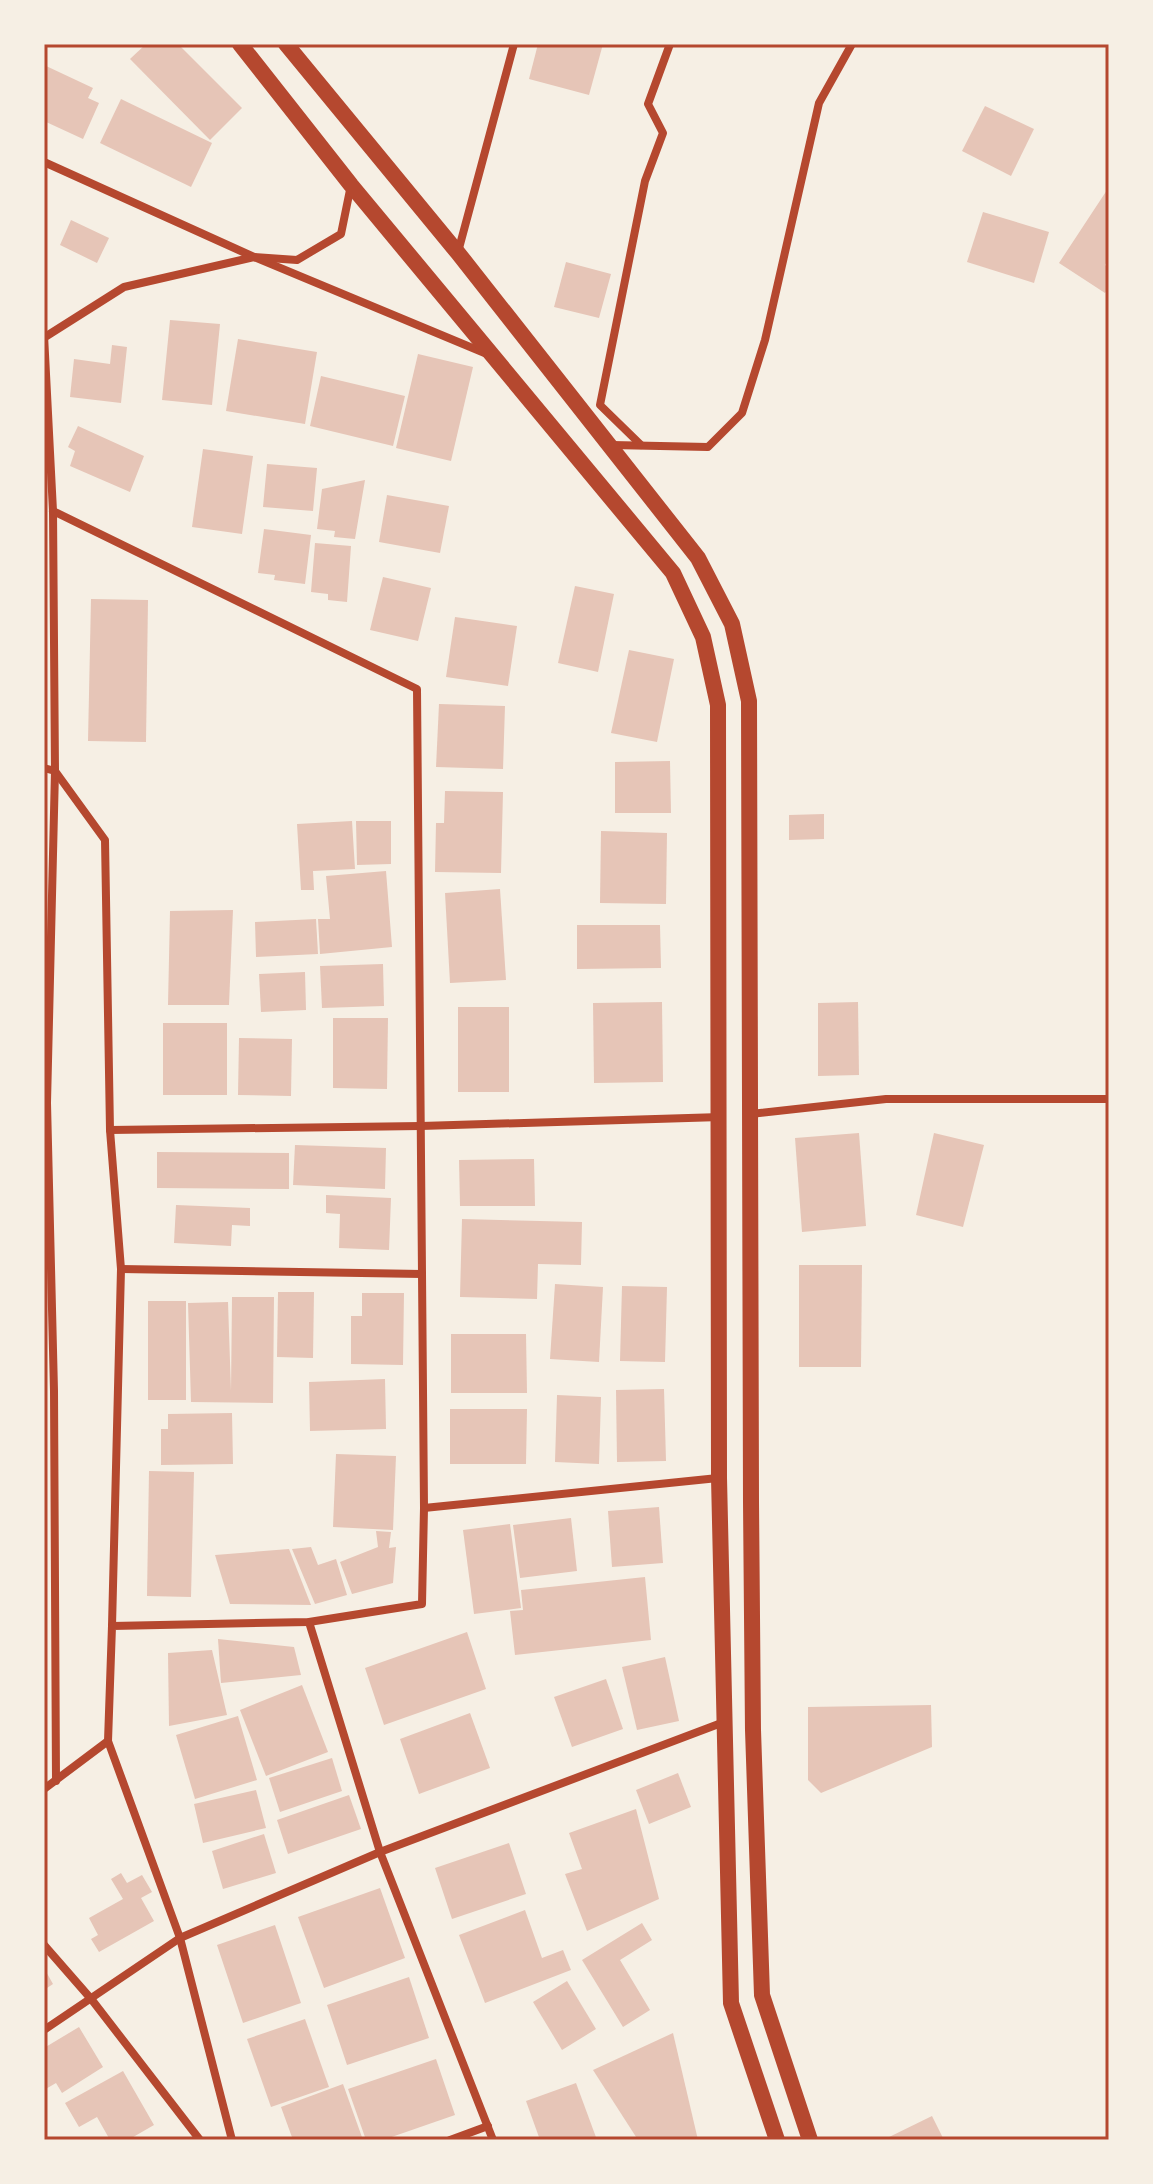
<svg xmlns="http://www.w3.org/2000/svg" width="1153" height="2184" font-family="'Public Sans',sans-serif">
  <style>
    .building { fill: #e6c5b7 }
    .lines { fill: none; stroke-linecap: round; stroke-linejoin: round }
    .minor { stroke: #b5482f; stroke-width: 8 }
    .secondary { stroke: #b5482f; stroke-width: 16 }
    .neatline { fill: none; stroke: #b5482f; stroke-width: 3 }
  </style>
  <rect width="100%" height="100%" fill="#f6efe4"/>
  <g class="building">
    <path d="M146,44h32l64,64 -32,32 -80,-81z"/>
    <path d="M538,44h65l-14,51 -60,-16z"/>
    <path d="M44,65l49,23 -5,10 11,5 -16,36 -39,-18z"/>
    <path d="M121,99l91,44 -21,44 -91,-44z"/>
    <path d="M985,106l49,23 -23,47 -49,-25z"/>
    <path d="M1109,187v71l-4,7 4,3v19l-4,6 -46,-30z"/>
    <path d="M983,212l66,20 -15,51 -67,-21z"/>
    <path d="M71,220l38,18 -12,25 -37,-18z"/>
    <path d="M566,262l45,12 -12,44 -45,-11z"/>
    <path d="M170,320l50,4 -8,81 -50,-5z"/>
    <path d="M238,339l79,13 -12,72 -79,-13z"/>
    <path d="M112,345l15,2 -6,56 -51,-6 4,-38 36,5z"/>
    <path d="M418,354l55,13 -22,94 -55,-13z"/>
    <path d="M321,376l84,20 -12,50 -83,-20z"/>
    <path d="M78,426l66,30 -14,36 -60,-26 5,-15 -7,-4z"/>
    <path d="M203,449l50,7 -11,78 -50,-7z"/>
    <path d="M267,464l50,4 -4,43 -50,-4z"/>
    <path d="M365,480l-10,59 -21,-2 1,-6 -18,-2 5,-40z"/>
    <path d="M387,495l62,11 -9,47 -61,-11z"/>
    <path d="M264,529l47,6 -6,49 -31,-4 1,-5 -17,-2z"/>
    <path d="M315,543l36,3 -4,56 -19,-2v-6l-17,-2z"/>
    <path d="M383,577l48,11 -13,53 -48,-11z"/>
    <path d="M575,586l39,8 -16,78 -40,-9z"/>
    <path d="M91,599l57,1 -2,142 -58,-1z"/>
    <path d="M455,617l62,9 -9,60 -62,-9z"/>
    <path d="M629,650l45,9 -17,83 -46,-9z"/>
    <path d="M439,704l66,2 -2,63 -67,-2z"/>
    <path d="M670,761l1,52h-56v-51z"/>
    <path d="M445,791l58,1 -2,81 -66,-1 1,-49h8z"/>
    <path d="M824,814v25l-35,1v-25z"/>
    <path d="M352,821l3,48 -42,2 1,19h-13l-4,-66z"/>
    <path d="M356,821h35v43l-34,1z"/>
    <path d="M601,831l66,2 -1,71 -66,-1z"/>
    <path d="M386,871l6,76 -72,7 -2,-35h12l-4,-43z"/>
    <path d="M500,889l6,91 -56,3 -5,-90z"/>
    <path d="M233,910l-4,95h-61l2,-94z"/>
    <path d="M316,919l2,35 -62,3 -1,-35z"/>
    <path d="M577,925h83l1,43 -84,1z"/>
    <path d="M383,964l1,42 -62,2 -2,-42z"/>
    <path d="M305,972l1,38 -45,2 -2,-38z"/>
    <path d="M662,1002l1,80 -69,1 -1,-80z"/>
    <path d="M858,1002l1,73 -41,1v-73z"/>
    <rect x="458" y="1007" width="51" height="85"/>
    <path d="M333,1018h55l-1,71 -54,-1z"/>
    <rect x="163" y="1023" width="64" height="72"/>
    <path d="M239,1038l53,1 -1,57 -53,-1z"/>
    <path d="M859,1133l7,93 -64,6 -7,-94z"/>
    <path d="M934,1133l50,12 -21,82 -47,-12z"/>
    <path d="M295,1145l91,3 -1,41 -92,-4z"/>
    <path d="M157,1152l132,1v36l-132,-1z"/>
    <path d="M534,1159l1,47h-75l-1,-46z"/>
    <path d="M326,1195l65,3 -2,52 -50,-2 1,-34 -14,-1z"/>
    <path d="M176,1205l74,3v18l-18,-1 -1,21 -57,-3z"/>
    <path d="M462,1219l120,3 -1,43 -43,-1 -1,35 -77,-2z"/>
    <path d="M799,1265h63l-1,102h-62z"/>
    <path d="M555,1284l48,3 -4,75 -49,-3z"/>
    <path d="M622,1286l45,1 -2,75 -45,-1z"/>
    <path d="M278,1292h36l-1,66 -36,-1z"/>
    <path d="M362,1293h42l-1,72 -52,-1v-48h11z"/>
    <path d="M232,1297h42l-1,106 -82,-1 -3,-99 40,-1 3,89z"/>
    <rect x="148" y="1301" width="38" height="99"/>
    <path d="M451,1334h75l1,59h-76z"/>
    <path d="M385,1379l1,50 -76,2 -1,-49z"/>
    <path d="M664,1389l2,72 -49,1 -1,-72z"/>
    <path d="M557,1395l44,2 -2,67 -44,-2z"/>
    <path d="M450,1409h77l-1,55h-76z"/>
    <path d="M232,1413l1,51 -72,1v-36h7v-15z"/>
    <path d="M336,1454l60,2 -3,74 -60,-3z"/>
    <path d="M149,1471l45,1 -3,125 -44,-1z"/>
    <path d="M659,1507l4,56 -51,4 -4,-56z"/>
    <path d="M571,1518l6,53 -57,7 -7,-53z"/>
    <path d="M510,1524l11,84 -47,6 -11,-84z"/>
    <path d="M376,1531l15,1 -2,16 7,-1 -3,36 -41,11 -12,-32 38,-15z"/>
    <path d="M311,1547l7,18 18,-6 11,36 -32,9 -23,-55z"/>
    <path d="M289,1549l22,56 -81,-1 -15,-49z"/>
    <path d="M645,1577l6,63 -136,15 -5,-44 13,-1 -2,-20z"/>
    <path d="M467,1632l19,57 -102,36 -19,-57z"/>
    <path d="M218,1639l76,8 7,28 -80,8z"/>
    <path d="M212,1650l15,65 -58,11 -1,-73z"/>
    <path d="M665,1657l14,64 -42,9 -15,-63z"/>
    <path d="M606,1679l17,50 -51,18 -18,-50z"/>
    <path d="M302,1685l26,67 -62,24 -26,-66z"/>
    <path d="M931,1705l1,42 -111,46 -13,-13v-73z"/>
    <path d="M470,1713l20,55 -71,26 -19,-55z"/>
    <path d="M238,1716l19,64 -62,19 -19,-64z"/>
    <path d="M332,1758l10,33 -62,21 -11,-34z"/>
    <path d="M678,1773l13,34 -42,17 -13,-34z"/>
    <path d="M256,1790l10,38 -63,15 -9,-39z"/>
    <path d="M349,1795l12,34 -73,25 -11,-34z"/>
    <path d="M636,1809l23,90 -72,32 -22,-57 17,-5 -13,-36z"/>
    <path d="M264,1834l12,39 -53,16 -11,-38z"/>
    <path d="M509,1843l17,51 -74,25 -17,-51z"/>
    <path d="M121,1873l6,10 15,-8 10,17 -11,6 13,23 -55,31 -8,-13 7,-4 -9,-17 34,-19 -12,-20z"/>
    <path d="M380,1888l25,70 -81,30 -26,-71z"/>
    <path d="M525,1910l17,48 21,-8 8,20 -86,33 -26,-68z"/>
    <path d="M642,1923l10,17 -32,20 30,50 -27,17 -41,-67z"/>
    <path d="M275,1925l26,78 -58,20 -26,-78z"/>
    <path d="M44,1968l9,16 -9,6z"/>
    <path d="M409,1977l20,61 -82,27 -20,-60z"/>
    <path d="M567,1981l29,48 -34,21 -29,-48z"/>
    <path d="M305,2019l24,68 -58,20 -24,-68z"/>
    <path d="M79,2027l24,40 -41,26 -6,-10 -12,7v-42z"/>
    <path d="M673,2033l25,107h-60l-45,-70z"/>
    <path d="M436,2059l19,56 -72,25h-17l-18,-51z"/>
    <path d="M123,2071l31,54 -26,15h-18l-13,-23 -18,10 -14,-24z"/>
    <path d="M576,2083l21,57h-57l-14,-39z"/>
    <path d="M343,2084l20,56h-70l-12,-33z"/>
    <path d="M932,2116l12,24h-61z"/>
  </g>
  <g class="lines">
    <g class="minor">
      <path d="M44,162l210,95 233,97"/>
      <path d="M458,252l56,-208"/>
      <path d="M44,335l9,176 2,260 -8,332 7,288 2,390"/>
      <path d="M45,337l79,-50 130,-30 43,3 44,-26 10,-49"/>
      <path d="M612,445l96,2 34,-34 23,-73 54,-237 33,-59"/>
      <path d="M641,445l-41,-40 45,-224 18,-48 -15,-29 22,-60"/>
      <path d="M44,768l11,3 50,69 5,290 11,139 -9,357"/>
      <path d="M751,1114l135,-15h223"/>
      <path d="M110,1130l311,-4 300,-9"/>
      <path d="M121,1269l301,5"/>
      <path d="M424,1508l294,-30"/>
      <path d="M309,1622l71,230 113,288"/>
      <path d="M108,1741l72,197 52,202"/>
      <path d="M44,1789l64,-48 4,-115 197,-4 113,-18 2,-96 -7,-819 -364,-178"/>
      <path d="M44,1945l48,55 108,140"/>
      <path d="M44,2030l136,-92 200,-86 344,-130"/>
      <path d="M450,2140l38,-14"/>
    </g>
    <g class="secondary">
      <path d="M240,44l111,141 322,388 30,64 15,68 1,773 12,525 46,137"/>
      <path d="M286,44l172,209 240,305 34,66 17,77 2,801 2,228 9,265 48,145"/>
    </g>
  </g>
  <rect width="1153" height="2184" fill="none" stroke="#f6efe4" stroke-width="92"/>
  <rect x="46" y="46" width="1061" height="2092" class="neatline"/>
</svg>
